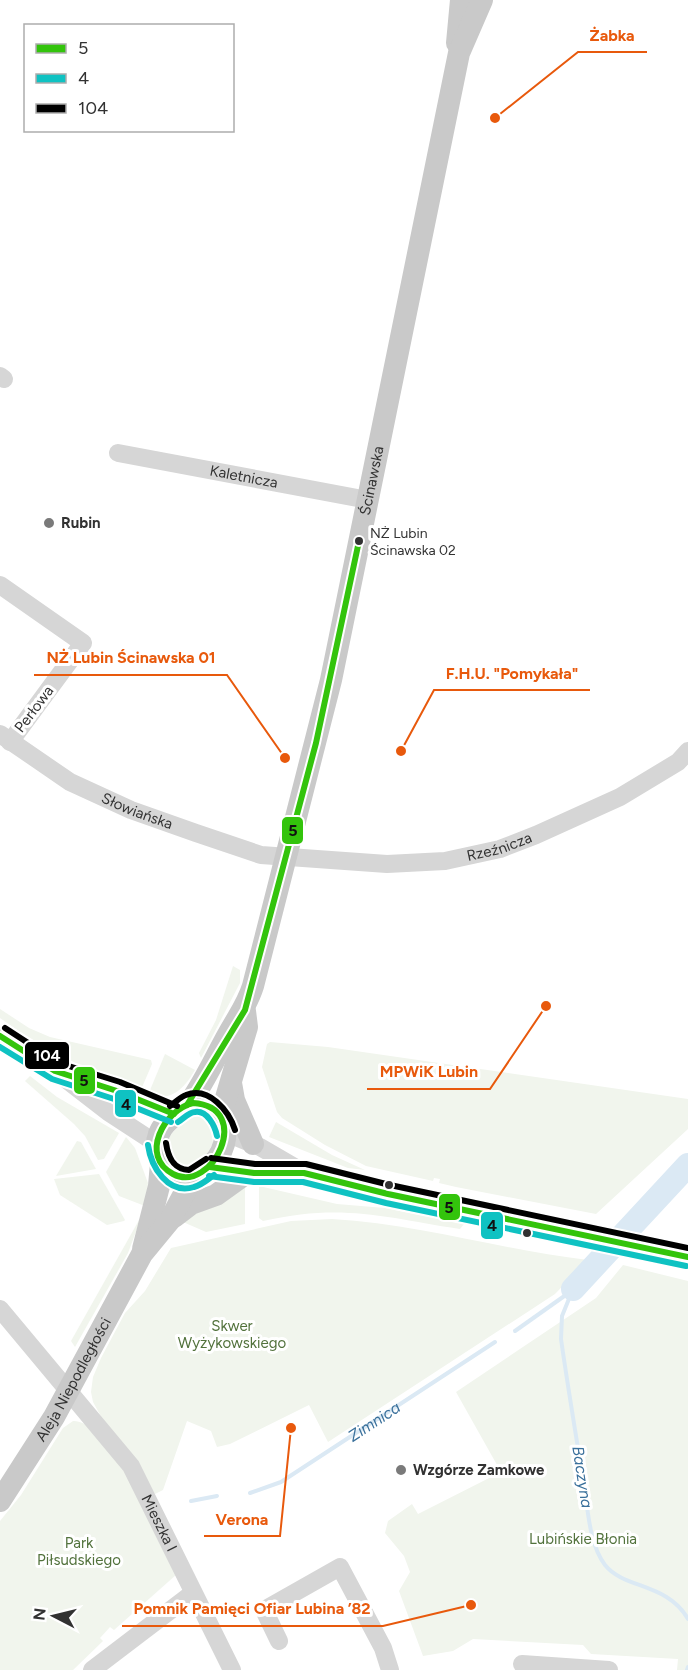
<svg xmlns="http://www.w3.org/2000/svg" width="688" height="1670" font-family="Figtree,sans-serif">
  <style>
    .green { fill: #f1f5ed }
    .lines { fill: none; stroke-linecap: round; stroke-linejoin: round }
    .stream { stroke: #dbe9f4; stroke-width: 4 }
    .river { stroke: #dbe9f4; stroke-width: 24 }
    .minor { stroke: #d6d6d6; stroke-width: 18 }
    .major { stroke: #c9c9c9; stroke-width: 22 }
    .bus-1-casing { stroke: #fff; stroke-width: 10 }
    .bus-2-casing { stroke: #fff; stroke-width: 10 }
    .bus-3-casing { stroke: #fff; stroke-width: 10 }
    .bus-1 { stroke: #33c40c; stroke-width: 6 }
    .bus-2 { stroke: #0fc2c2; stroke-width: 6 }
    .bus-3 { stroke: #000; stroke-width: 6 }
    .poi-dot { fill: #7a7a7a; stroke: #fff; stroke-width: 2 }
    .bus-dot { fill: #323232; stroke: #fff; stroke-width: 2 }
    .labels { text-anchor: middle; stroke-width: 6; stroke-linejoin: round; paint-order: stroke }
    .bus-label { font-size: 14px; fill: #323232; stroke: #fff; text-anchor: start }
    .street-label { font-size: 15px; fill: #323232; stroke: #fff }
    .poi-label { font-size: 15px; font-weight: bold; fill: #323232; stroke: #fff; text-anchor: start }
    .park-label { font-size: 15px; fill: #52723c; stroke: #fff }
    .water-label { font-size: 16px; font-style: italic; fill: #3a709b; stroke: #fff }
    .leader { fill: none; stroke: #e8590c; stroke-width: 2 }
    .callout-dot { fill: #e8590c; stroke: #fff; stroke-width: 2 }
    .callout-label { font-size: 16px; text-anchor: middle; font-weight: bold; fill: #e8590c; stroke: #fff; stroke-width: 6; stroke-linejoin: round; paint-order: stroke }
    .line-badge { stroke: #fff; stroke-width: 2 }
    .badge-label { font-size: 16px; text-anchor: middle; font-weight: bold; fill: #fff }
    .pale-badge-label { font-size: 16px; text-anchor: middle; font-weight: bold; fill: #111 }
  </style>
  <rect width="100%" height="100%" fill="#fff"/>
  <g class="green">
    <path d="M233,966l7,4v13l-39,75 -2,-5 17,-33z"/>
    <path d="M0,1009l29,19 21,9 101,23 1,4 -12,28c-49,-21 -96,-42 -140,-74z"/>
    <path d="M270,1042l58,5 360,52v30l-92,85 -140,-27 -17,-4 1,-4 -6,-1 -1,3 -67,-15 -41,-21 -43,-27 -5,-6 -15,-45 5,-23z"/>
    <path d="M165,1054l30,16c-11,19 -24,32 -47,25z"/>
    <path d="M30,1076l27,21 62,36 -15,26 -6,1 -13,-24 -11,-12 -49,-43z"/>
    <path d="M196,1114l14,9 3,20 -6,11 -19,14c-15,-4 -28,-21 -15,-36 7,-7 16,-11 23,-18z"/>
    <path d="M276,1122l56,33 33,15 -17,-2 -79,-31z"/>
    <path d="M126,1137l9,11 13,35 -3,23 -26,-10 -13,-24z"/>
    <path d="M77,1141l4,1 15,27 -40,7z"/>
    <path d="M99,1174l26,46 -1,1 -17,4 -47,-30 -6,-16z"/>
    <path d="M245,1186v38l-39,8 -23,-10 4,-7z"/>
    <path d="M259,1186l78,18 48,4 79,16 -4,5c-76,-12 -119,-26 -197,-8l-4,-3z"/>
    <path d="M143,1213l-15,40 -53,94 -4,-6z"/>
    <path d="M332,1219c87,5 170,31 256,41l-33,34 -227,148 -19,-37 -79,39 -13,3 -6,-16 -24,-10 -24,69 -8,4 -52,-74 -10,-18 -2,-10 2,-15 8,-19 24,-45 20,-22 26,-43 120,-27z"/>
    <path d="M623,1265l65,16v389h-11l1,-11 -87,-5 -8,-9 -110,-6 -20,12 -30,5 -24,-65 11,-19 -6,-16 -19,-23 3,-12 24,-17 6,10 83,-42 -45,-80 140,-94z"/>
    <path d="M73,1421c36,-2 89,122 104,153l-63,56 -4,-3 -10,11 3,3 -30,29h-73v-149l21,-26 42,-67z"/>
  </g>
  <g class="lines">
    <g class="stream">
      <path d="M573,1289l-11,27 -1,23c7,49 15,97 23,146 4,24 5,59 21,80 19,24 63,18 83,54"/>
      <path d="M515,1331l55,-39"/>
      <path id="s1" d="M250,1493l31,-11 214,-140"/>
      <path d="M191,1501l26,-5"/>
      <path d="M687,1670l1,-3"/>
    </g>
    <path class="river" d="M573,1289l115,-124"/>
    <g class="minor">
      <path d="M0,376l4,3"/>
      <path id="s2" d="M118,453l250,47"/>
      <path d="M0,585l83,58 -73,99"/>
      <path id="s3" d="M0,734l70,48 61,28 65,23 65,22 126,9 58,-3 55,-12 36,-14 84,-38 58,-35 10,-11"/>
      <path d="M0,1036l55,35 53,41 49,32"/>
      <path d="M69,1075l105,39"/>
      <path d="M226,1133l34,14 43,25"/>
      <path d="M210,1167l44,6h50l84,21 300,63"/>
      <path id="s4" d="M0,1309l131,157 101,204"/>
      <path d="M279,1641l-15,-31 76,-43 43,81 7,22"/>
      <path d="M522,1664l87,6"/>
      <path d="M92,1670l101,-77"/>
    </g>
    <g class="major">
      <path d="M457,43l4,-43"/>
      <path d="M231,1083l3,17 19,44"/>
      <path id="s5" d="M189,1103c23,1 41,17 35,41 -5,18 -28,42 -47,32 -16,-7 -24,-25 -18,-42 5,-15 22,-20 31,-32 17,-24 28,-51 43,-76 8,-14 15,-24 20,-40l78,-306 128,-627 23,-53"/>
      <path d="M220,1118l27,-91 -2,-16"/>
      <path d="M174,1217l17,-13 25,-9 32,-23"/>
      <path d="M143,1249l16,-63 2,-23"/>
      <path id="s6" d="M0,1501l54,-84 88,-163 28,-34 22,-41"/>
    </g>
    <g class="bus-1-casing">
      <g id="bus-1">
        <path d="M0,1036l55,35 62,20 57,23"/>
        <path d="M193,1103c62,4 19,92 -20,71 -34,-18 -9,-64 20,-71z"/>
        <path d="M187,1105l58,-95 71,-267 43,-202"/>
        <path d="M210,1167l44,6h50l84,21 300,63"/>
      </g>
    </g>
    <g class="bus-2-casing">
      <g id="bus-2">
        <path d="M0,1047l52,32 62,20 57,23"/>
        <path d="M178,1122c5,-3 11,-10 17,-10 12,-2 20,14 22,24"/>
        <path d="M148,1145c3,22 20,50 46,42 8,-2 14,-8 20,-12"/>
        <path d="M209,1176l45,6h49l83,21 300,63"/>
      </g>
    </g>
    <g class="bus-3-casing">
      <g id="bus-3">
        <path d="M5,1028l54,35 61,19 57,24"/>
        <path d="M170,1106c5,-3 10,-9 16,-11 23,-9 43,16 49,35"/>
        <path d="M166,1143c2,14 7,26 23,27l17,-11"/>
        <path d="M211,1158l44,6h51l84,21 298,63"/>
      </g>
    </g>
    <use href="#bus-1" class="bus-1"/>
    <use href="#bus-2" class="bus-2"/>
    <use href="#bus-3" class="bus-3"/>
  </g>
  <g class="poi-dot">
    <circle cx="49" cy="523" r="6"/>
    <circle cx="401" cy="1470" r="6"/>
  </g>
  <g class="bus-dot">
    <circle cx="359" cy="541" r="5"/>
    <circle cx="389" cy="1185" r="5"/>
    <circle cx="527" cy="1233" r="5"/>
  </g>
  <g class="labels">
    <g class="bus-label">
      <text x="370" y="538">NŻ Lubin<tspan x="370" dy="17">Ścinawska 02</tspan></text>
    </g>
    <g class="street-label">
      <text dy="5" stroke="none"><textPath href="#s2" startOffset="128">Kaletnicza</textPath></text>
      <text dy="5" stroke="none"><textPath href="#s5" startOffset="873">Ścinawska</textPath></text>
      <text transform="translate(34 709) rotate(-53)" y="5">Perłowa</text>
      <text dy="5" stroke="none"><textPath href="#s3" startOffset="158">Słowiańska</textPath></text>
      <text dy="5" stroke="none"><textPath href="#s3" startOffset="530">Rzeźnicza</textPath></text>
      <text dy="5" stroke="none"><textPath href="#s6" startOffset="142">Aleja Niepodległości</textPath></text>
      <text dy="5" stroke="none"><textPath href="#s4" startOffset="268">Mieszka I</textPath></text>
    </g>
    <g class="poi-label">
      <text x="61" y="528">Rubin</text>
      <text x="413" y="1475">Wzgórze Zamkowe</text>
    </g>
    <g class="park-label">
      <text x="232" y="1331">Skwer<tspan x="232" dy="17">Wyżykowskiego</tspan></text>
      <text x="583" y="1544">Lubińskie Błonia</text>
      <text x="79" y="1548">Park<tspan x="79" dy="17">Piłsudskiego</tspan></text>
    </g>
    <g class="water-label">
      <text dy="6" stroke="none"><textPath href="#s1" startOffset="144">Zimnica</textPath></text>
      <text transform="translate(583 1477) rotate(81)" y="6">Baczyna</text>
    </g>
  </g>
  <path class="leader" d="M495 118L578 52H647M285 758L227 675H34M401 751L434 690H590M546 1006L490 1089H367M291 1428L280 1536H204M471 1605L383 1626H122"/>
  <g class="callout-dot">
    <circle cx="495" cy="118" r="6"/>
    <circle cx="285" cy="758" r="6"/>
    <circle cx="401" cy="751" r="6"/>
    <circle cx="546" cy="1006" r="6"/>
    <circle cx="291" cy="1428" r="6"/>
    <circle cx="471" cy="1605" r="6"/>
  </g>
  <g class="callout-label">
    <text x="612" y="41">Żabka</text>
    <text x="131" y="663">NŻ Lubin Ścinawska 01</text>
    <text x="512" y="679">F.H.U. "Pomykała"</text>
    <text x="429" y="1077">MPWiK Lubin</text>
    <text x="242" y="1525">Verona</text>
    <text x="252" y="1614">Pomnik Pamięci Ofiar Lubina ’82</text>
  </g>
  <g class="line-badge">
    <rect x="281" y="816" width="23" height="29" rx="6" fill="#33c40c"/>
    <rect x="24" y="1041" width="46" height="29" rx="6" fill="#000"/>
    <rect x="73" y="1066" width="23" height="29" rx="6" fill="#33c40c"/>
    <rect x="114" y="1089" width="23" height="29" rx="6" fill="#0fc2c2"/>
    <rect x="438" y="1193" width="23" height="28" rx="6" fill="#33c40c"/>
    <rect x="480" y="1211" width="24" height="29" rx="6" fill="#0fc2c2"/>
  </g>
  <g class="badge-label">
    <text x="47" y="1061">104</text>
  </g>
  <g class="pale-badge-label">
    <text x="293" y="836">5</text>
    <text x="84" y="1086">5</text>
    <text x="126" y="1110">4</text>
    <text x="449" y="1213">5</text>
    <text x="492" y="1231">4</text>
  </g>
  <rect x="24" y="24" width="210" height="108" fill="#ffffff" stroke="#adadad" stroke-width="1.5"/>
  <rect x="36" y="44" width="30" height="9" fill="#33c40c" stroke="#adadad" stroke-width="1.5"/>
  <text x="78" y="54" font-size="18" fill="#323232">5</text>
  <rect x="36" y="74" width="30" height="9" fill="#0fc2c2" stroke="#adadad" stroke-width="1.5"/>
  <text x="78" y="84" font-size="18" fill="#323232">4</text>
  <rect x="36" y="104" width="30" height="9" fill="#000000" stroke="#adadad" stroke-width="1.5"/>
  <text x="78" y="114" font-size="18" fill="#323232">104</text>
  <g transform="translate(54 1616) rotate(277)" stroke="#ffffff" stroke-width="4.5" paint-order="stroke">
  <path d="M0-4.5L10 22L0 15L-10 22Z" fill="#323232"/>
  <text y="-9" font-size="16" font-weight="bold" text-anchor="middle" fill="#323232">N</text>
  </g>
</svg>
